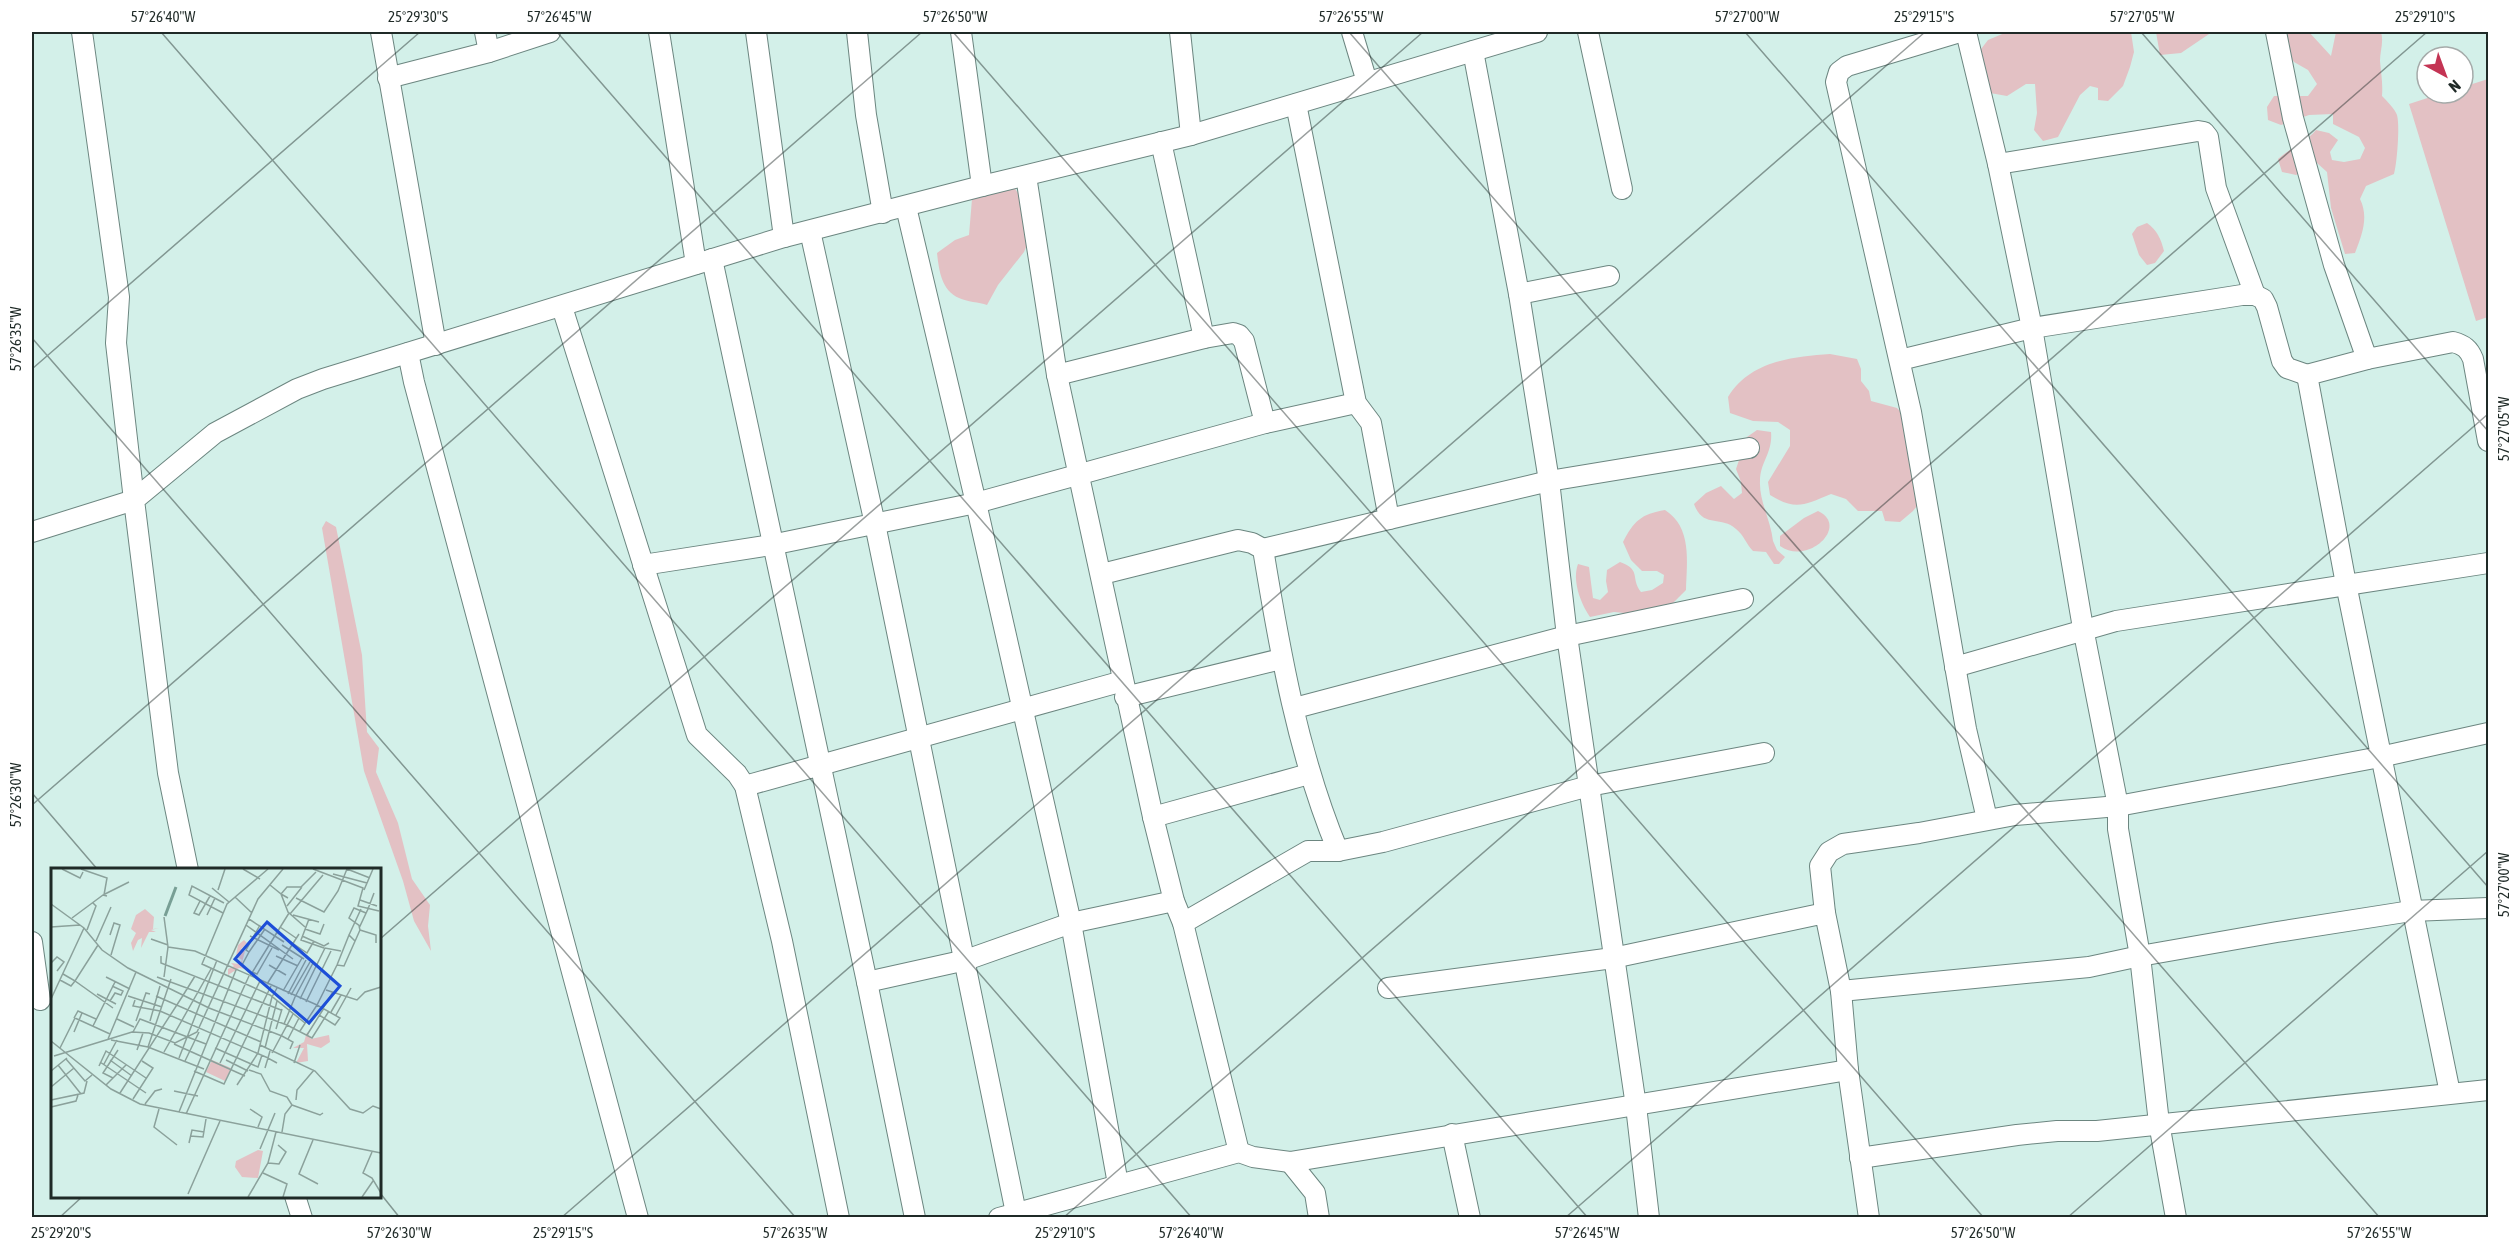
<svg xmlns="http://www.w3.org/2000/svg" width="2520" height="1249" font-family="'Asap Condensed',sans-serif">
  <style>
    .green { fill: #e3c1c4 }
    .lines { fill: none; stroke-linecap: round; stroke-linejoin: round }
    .minor-casing { stroke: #6c8680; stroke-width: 22 }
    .minor { stroke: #fff; stroke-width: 20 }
    .ticks { fill: none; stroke: #1f2a27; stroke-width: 1.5; stroke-opacity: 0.45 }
    .inset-river { fill: none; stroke: #789f95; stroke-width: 3 }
    .inset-road { fill: none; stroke: #8ba19b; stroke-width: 1.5 }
    .view { fill: #1d4ed8; fill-opacity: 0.15; stroke: #1d4ed8; stroke-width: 3 }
    .inset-edge { fill: none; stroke: #1f2a27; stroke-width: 3 }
    .neatline { fill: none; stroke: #1f2a27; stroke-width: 2 }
    .ticks-label { font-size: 15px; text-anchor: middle; fill: #1f2a27 }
  </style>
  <rect width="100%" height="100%" fill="#d3f0e9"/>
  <g class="green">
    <path d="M2007,32h124l3,20 -4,15 -7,19 -15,15 -10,-1v-12l-8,-2 -10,9 -22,42 -15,4 -9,-11 3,-17 -2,-29h-9l-19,12 -17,-3 -12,-40 10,-13z"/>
    <path d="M2156,32h56l-31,21 -21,2z"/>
    <path d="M2288,32h21l22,24 5,-24h45c3,10 -1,19 -1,29 1,12 3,22 2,35 5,5 13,13 15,19 3,10 0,49 -3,59l-28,12 -6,13c9,18 2,36 -5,54l-10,1 -14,-46 -4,-36 -10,-9 -21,12 -14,-3 -4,-13c12,-11 28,-17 38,-29l13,3 9,7 -8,12 2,8 12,2 16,-3 5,-11 -6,-11 -26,-13v-10l-24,1 -28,10 -13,-5 -1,-13 7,-11h34l9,-12 -9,-14 -14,-8 -10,-14z"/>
    <path d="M2488,79v238l-12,4 -67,-217 34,-11h20v-6z"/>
    <path d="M1014,187l13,20 6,24 -9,21 -26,33 -11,20c-8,-3 -20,-3 -28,-7 -18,-8 -20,-28 -22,-45l18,-13 14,-5 3,-36 22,-11z"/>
    <path d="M2147,223c10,7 14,16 17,28l-9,12 -8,2 -8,-10 -7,-21 5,-7z"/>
    <path d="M1830,354l27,5 4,10v12l8,10 2,10 26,7 19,20 13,63 -16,20 -13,11 -15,-1 -3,-10h-24l-12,-12 -15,-5c-27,11 -35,17 -61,1l-2,-13 22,-36v-16l-12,-8 -25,-1 -23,-8 -2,-16c22,-36 63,-40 102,-43z"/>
    <path d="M1757,430l14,2c2,21 -11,30 -11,49 -1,20 11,40 13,60l4,9 8,7 -6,7h-5l-8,-12 -13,-1c-7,-7 -9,-16 -17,-22 -15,-14 -33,0 -42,-25l12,-11 15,-7 13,13 8,-6 -1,-11 -5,-13 11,-32z"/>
    <path d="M1665,510c27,17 22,51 21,80l-13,13 -20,10 -18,1 -21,-2 -24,5c-10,-15 -18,-37 -12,-53l11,3 4,31 7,2 8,-8 -2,-11 1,-11 13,-8c22,8 10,16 21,30l11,-2 11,-7 1,-8 -7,-4h-15l-11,-11 -8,-18c11,-21 18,-28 42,-32z"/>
    <path d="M1818,511c32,15 -10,55 -38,35v-10l24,-18z"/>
    <path d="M326,521l10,6 26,128 5,77 12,16 -3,24 22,51 14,56 18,26 -2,21 3,25 -17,-30 -11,-40 -39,-110 -42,-243z"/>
  </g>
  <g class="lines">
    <g class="minor-casing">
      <g id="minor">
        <path d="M381,32l55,313"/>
        <path d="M485,32l4,20"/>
        <path d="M659,32l37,232"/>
        <path d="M756,32l28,205"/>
        <path d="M857,32l9,83 17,98"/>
        <path d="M961,32l21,154"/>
        <path d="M1180,32l11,103"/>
        <path d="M1352,32l15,50"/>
        <path d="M1588,32l34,157"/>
        <path d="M1960,32l-113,34 -8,6 -3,10 75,330 55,317 21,90"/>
        <path d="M1966,32l32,132 34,164 51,300 35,178v23l22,127 19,167 17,95"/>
        <path d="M2276,32l17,86 41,147 33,94 86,-17c11,3 16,7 20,17l15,82"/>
        <path d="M1473,51l46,243 30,187 18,155 69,470 13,112"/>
        <path d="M388,78l101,-26 61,-20"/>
        <path d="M1296,104l60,299 15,20 18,96"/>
        <path d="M1161,142l43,196"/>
        <path d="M1998,164l200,-33 6,1 4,5 8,51 39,107"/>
        <path d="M1026,176l31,199 96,442 21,84 9,22 56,229"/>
        <path d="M906,207l70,296 95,420 47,261"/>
        <path d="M810,231l65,293 141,689"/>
        <path d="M712,259l155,723 48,236"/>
        <path d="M1519,294l90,-18"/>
        <path d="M562,307l135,428 40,39 8,12 37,155 57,277"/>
        <path d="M408,353l6,29 224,836"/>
        <path d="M2367,359l-60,16 39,209 104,509"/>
        <path d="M1900,360l132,-32 210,-33h13l8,4 4,8 15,54 5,7 20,7"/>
        <path d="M1057,375l147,-37 29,-5 6,2 5,6 21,82"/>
        <path d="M32,532l102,-32 -18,-157 3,-46 -37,-265"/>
        <path d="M1263,549l286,-68 200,-33"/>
        <path d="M643,565l128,-20 205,-42 289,-80 91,-20"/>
        <path d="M1102,574l136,-34 14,3 11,6c17,103 35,206 75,302"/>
        <path d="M1955,667l161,-46 372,-58"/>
        <path d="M1125,697l156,-38"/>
        <path d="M1295,708l272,-72 176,-37"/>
        <path d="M745,786l378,-105"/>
        <path d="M1153,817l156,-43"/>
        <path d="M188,870l-20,-97 -34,-273 81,-67 82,-44 26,-10 461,-142 198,-51 209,-51 346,-103"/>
        <path d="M1825,913l-5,-47 9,-14 14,-8 76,-11 96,-18 103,-9 262,-49 108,-24"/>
        <path d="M1183,923l125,-72h30l45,-9 206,-56 175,-33"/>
        <path d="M32,942l8,58"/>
        <path d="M867,982l99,-22 105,-37 103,-22"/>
        <path d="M1388,988l225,-30 212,-45 16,78 7,79 21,148"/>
        <path d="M1841,991l248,-24 51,-11 137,-24 134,-21 77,-3"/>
        <path d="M1452,1134l18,84"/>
        <path d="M1860,1158l157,-23 40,-4h40l391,-41"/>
        <path d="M1290,1162l25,31 4,25"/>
        <path d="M295,1196l7,22"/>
        <path d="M999,1218l240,-66 14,5 37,5 558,-92"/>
      </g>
    </g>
    <use href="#minor" class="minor"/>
  </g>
  <path class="ticks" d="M161,32l1031,1186M557,32l1031,1186M953,32l1031,1186M1349,32l1031,1186M1745,32l743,855M2141,32l347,399M32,338l764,880M32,369l388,-337M32,793l66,77M32,805l890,-773M380,939l1043,-907M380,1193l20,25M59,1218l24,-22M561,1218l1364,-1186M1063,1218l1364,-1186M1565,1218l923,-804M2067,1218l421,-367"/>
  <g transform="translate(51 868)">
    <rect width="330" height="330" fill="#d3f0e9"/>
    <path d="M94,41l9,8 -1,12 6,-1 -8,2 5,2h-7l-8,16 1,-10 -4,2 -5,11 -2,-8 5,-10 -5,-4 5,-14zM193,72l3,3 -6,6 4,2 -4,16 12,3 -14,-2 -11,7v-6l6,-3 -3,-3 8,1 3,-4 -6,-4 2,-11zM256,164l4,7 18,-4 1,7 -9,6 -14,-4 1,17 -12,2 8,-15h-11l11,-6zM161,192l19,8 -6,13 -19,-9zM207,282l5,1 -5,27 -16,-1 -7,-10 1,-6z" fill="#e3c1c4"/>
    <path class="inset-river" d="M114,48l11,-29"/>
    <path class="inset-road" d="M11,1l18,9 3,-6M30,1l26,9 -3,17M192,1l17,10M217,1l-41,35 -25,60 68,31 35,28M262,1l50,19 -5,18 21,5M296,1l23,9M282,6l34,9M219,17l11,9 7,18 17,15M161,20l17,14M167,22l7,-21M313,22l9,-21M54,26l24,-12M184,29l17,16M237,30l-7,-4 6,-7h14l15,-15M245,30l28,14 14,-21 9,-22M309,32l17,6M149,33l-6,12 5,2 11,-19M0,36l33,24 18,22 26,18 81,40M236,38l15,-19M172,45l-34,-18 3,-9 32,17M315,45l-12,-5 -5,10 11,8 8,-17 6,-16M239,46l33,-39M156,47l8,-17M242,47l26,7M113,49l4,30 -4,30M21,50l31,-23 4,1M198,51l35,23M258,51l-8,21 23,8M195,57l47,34M0,59l29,-2M229,59l16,11M254,61l15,5 4,-10M36,62l9,-24 -3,-3M309,62l16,5v8M225,64l31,21 7,-12M59,67l4,-12 6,2 -9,30M199,68l29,14M251,68l22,10 5,-3M100,71l17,6M45,73l15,-34M304,73l-6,-6 12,-26M231,77l22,14M117,79l27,4 122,54 20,-40 7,1 16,-36 -1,-4M198,84l16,-23M110,88v7l120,47M225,88l22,10M0,95l6,-6 7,5 -7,9M191,97l7,-13 -3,-2 14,-25M218,97l17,10M286,97l12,-30M201,104l5,2 15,-26M12,106l12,7 23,-36M199,108l39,-63M55,109l24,12M106,109l130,48 25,13 17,-27M9,112l11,6 4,-5 38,27M216,116l32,-50M275,122l31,10 8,-8 16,-5M232,123l19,-33M46,126l19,10M237,126l18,-34M240,127l19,-33M77,128l34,11M105,128l105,46M131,129l13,-21M244,129l18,-34M0,131l33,-71M249,131l25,-51 16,3M84,132l-2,6 27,5 108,47 2,-7M59,133l5,-8 6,2 2,-4 -11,-5M255,134l25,-51M158,140l73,28 11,6 -3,7M272,140l10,-16M280,144l10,-17M285,147l15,-27M23,150l4,-7 18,8M66,151l17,8M85,153l10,-28 4,1M99,153l10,-35M233,156l11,-27M42,158l22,-44M225,161l6,-20M249,163l17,-26 23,13 -5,7 -16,-10M23,164l8,-19M82,164l7,-13 66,25M256,167l17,-27M57,171l28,-67M237,171l11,-21M60,172l37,7 56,22M0,173l60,48 29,15 241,49M123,176l71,32M209,177l55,26 35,38 13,4 10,-7 8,3M97,179l23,-68M9,180l15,-30 35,16M164,180l43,19 4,-12M214,180l12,-47M86,182l6,-17M113,184l47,-83M221,185l21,-39M3,188l78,-24 17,1 26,10 22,-11 61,-133 25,-30M128,190l38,-98M15,191l19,22 7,-6M59,192l22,16M175,192l22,11M134,193l14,-29M49,194l46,31M169,195l40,-82M243,195l6,-18M53,196l13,-24M7,197l23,29M48,198l7,-15 40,27M214,200l3,-10 9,5M198,202l12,4 9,17 17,6 5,8 -7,9 -3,18M0,203l16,-13M143,203l30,13 47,-98M62,210l-10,-5 15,-23M55,217l20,-20M186,217l21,-32 14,-56 5,-9M0,219l23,-19M123,223l24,5M69,225l62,-96M82,231l20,-31 -11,-7M0,232l33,-7 3,-12M245,232l1,-10 17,-20M94,236l10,-13 7,-2M241,237l28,10 3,-2M0,239l25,-6 2,-6M108,241l-5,18 23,18M199,241l12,8 -4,10M128,244l57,-142M135,246l63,-138M139,268l13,1 3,-18M262,272l-14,34 19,10M138,275l3,-13 12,2M209,281l15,-36M321,284l-9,21 9,5 9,15M217,295l11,1 7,-12 -8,-7M212,305l24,11 -4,13M137,326l32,-73M197,329l20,-34 8,-31M311,329l11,-16"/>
    <path class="view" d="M216,54l73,64 -31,37 -74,-64z"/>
    <rect width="330" height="330" class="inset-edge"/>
  </g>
  <rect width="2520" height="1249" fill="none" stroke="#ffffff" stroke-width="66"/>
  <g transform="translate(2445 75) rotate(139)"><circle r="28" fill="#ffffff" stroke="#a5aaa9" stroke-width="1.5"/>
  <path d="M0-4.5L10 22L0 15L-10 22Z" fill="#c43454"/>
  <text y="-9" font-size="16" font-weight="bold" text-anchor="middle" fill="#1f2a27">N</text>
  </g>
  <rect x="33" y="33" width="2454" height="1183" class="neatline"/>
  <g class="ticks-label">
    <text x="163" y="22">57°26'40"W</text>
    <text x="418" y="22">25°29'30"S</text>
    <text x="559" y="22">57°26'45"W</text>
    <text x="955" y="22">57°26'50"W</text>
    <text x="1351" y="22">57°26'55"W</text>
    <text x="1747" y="22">57°27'00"W</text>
    <text x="1924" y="22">25°29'15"S</text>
    <text x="2142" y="22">57°27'05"W</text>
    <text x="2425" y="22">25°29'10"S</text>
    <text transform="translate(16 339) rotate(-90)" y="5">57°26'35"W</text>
    <text transform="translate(2504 429) rotate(-90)" y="5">57°27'05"W</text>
    <text transform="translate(16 795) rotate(-90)" y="5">57°26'30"W</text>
    <text transform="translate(2504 885) rotate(-90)" y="5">57°27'00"W</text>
    <text x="61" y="1238">25°29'20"S</text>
    <text x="399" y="1238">57°26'30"W</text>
    <text x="563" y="1238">25°29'15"S</text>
    <text x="795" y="1238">57°26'35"W</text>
    <text x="1065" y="1238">25°29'10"S</text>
    <text x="1191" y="1238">57°26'40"W</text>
    <text x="1587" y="1238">57°26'45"W</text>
    <text x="1983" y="1238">57°26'50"W</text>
    <text x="2379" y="1238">57°26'55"W</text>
  </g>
</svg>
